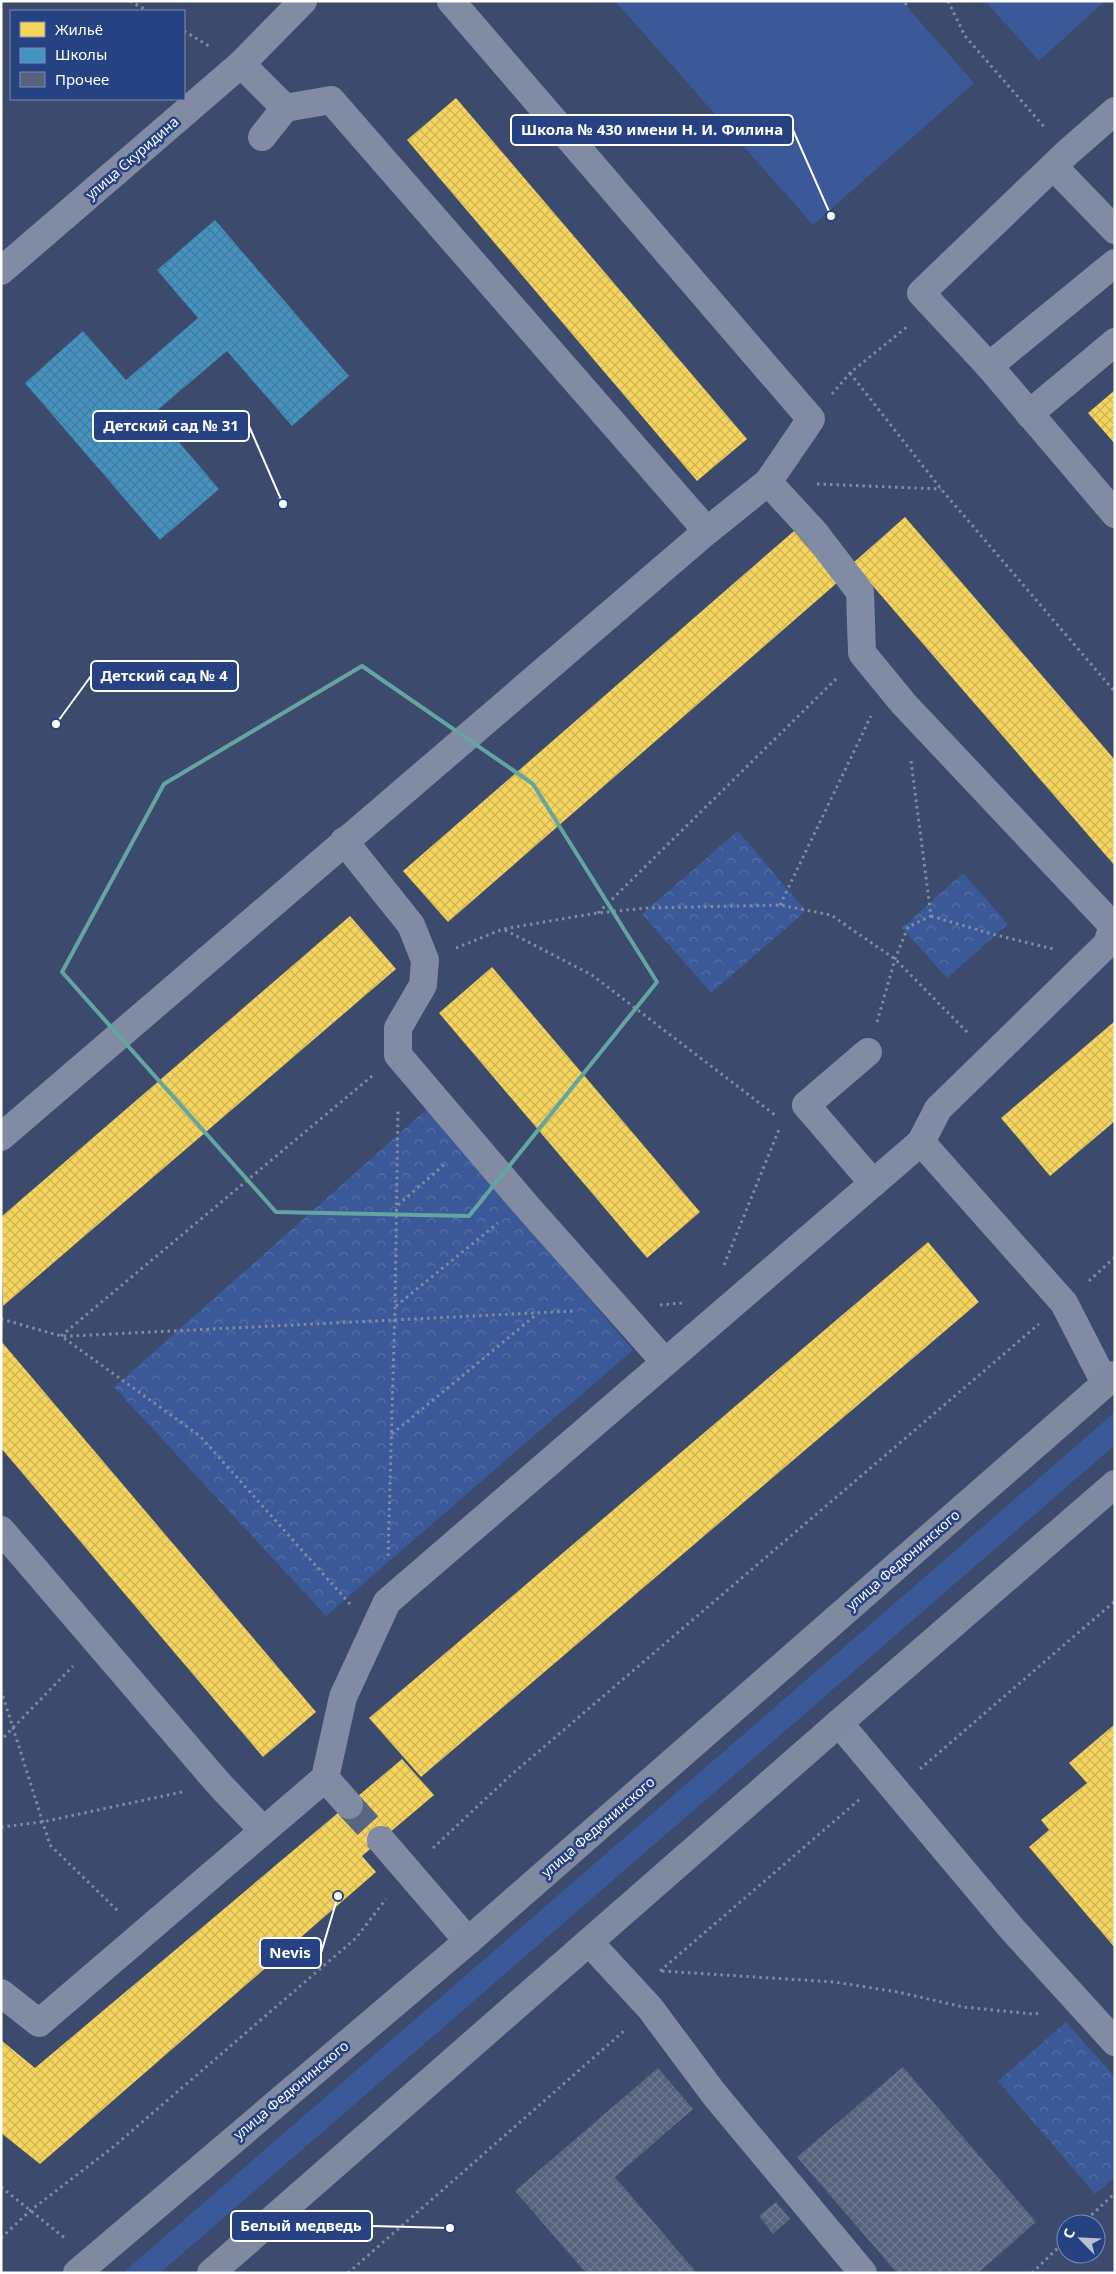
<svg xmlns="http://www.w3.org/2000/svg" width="1116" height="2274" font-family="'Noto Sans',sans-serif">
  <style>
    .grass { fill: #3b5898 }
    .park { fill: url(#park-crowns) }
    .homes { fill: url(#homes-cross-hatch) }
    .schools { fill: url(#schools-cross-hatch) }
    .building { fill: url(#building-cross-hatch) }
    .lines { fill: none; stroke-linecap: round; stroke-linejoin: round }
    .minor-tunnel { stroke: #586583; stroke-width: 28; stroke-dasharray: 28 14; stroke-linecap: butt }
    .path { stroke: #818ba3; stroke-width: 3; stroke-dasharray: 2.5 4; stroke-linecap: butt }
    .minor { stroke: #818ba3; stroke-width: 28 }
    .major { stroke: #7f8aa1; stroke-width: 28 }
    .marked { fill: none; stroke: #63a6a1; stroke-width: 4; stroke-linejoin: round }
    .labels { text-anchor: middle; stroke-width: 5; stroke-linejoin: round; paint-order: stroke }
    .street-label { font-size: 14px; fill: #fff; stroke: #264282 }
    .leader { fill: none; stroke: #fff; stroke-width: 2 }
    .callout-dot { fill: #fff; stroke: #264282; stroke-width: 2 }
    .callout { fill: #264282; stroke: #fff; stroke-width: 2 }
    .callout-label { font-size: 15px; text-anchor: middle; font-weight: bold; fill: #fff }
  </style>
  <defs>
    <pattern id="park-crowns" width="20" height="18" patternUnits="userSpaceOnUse" patternTransform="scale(1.25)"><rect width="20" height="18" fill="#3b5898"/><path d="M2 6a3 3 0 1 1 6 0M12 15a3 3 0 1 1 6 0" fill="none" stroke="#5871a7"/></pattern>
    <pattern id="homes-cross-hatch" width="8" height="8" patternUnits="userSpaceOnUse" patternTransform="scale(1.25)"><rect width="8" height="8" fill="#f6d55c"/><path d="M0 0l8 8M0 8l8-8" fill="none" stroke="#ccb358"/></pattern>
    <pattern id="schools-cross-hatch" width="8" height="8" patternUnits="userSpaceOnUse" patternTransform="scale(1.25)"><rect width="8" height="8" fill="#4393c3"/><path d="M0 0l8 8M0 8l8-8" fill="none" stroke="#467a99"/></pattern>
    <pattern id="building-cross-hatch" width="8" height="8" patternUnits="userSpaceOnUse" patternTransform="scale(1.25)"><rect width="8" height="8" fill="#56627e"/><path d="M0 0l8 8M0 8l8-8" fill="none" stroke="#6f7a91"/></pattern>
  </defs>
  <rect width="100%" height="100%" fill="#3b4a6d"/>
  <g class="grass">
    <path d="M615,1h287l72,82 -161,142z"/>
    <path d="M985,1h120l-66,60z"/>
    <path d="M1115,1412v33l-955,828h-32l-3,-2z"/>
  </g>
  <g class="park">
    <path d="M738,831l68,80 -95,82 -69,-79z"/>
    <path d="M963,873l45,51 -61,54 -45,-50z"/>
    <path d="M427,1109l206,241 -307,266 -212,-229z"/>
    <path d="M1066,2022l49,55v100l-20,17 -97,-113z"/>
  </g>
  <g class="homes">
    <path d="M456,98l291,341 -50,42 -290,-341z"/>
    <path d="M1115,390v54l-27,-31z"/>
    <path d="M905,517l210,243v106l-262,-303z"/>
    <path d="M794,531l44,51 -390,340 -45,-51z"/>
    <path d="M350,916l46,53 -393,337 -2,-89z"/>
    <path d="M492,967l208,245 -53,46 -208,-245z"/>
    <path d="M1115,1021v100l-65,55 -49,-58z"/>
    <path d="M928,1242l51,60 -558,475 -52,-59z"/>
    <path d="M1,1341l315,371 -53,45 -262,-309z"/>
    <path d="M1115,1724v224l-86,-101 20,-17 -8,-10 46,-37 -18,-20z"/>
    <path d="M402,1759l32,36 -72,61 14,16 -336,292 -39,-31v-93l34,28z"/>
  </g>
  <path class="schools" d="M215,220l134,156 -57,50 -65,-75 -73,62 65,76 -59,51 -135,-157 58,-52 43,49 72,-62 -41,-48z"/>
  <g class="building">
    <path d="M903,2067l133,155 -58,51h-81l-100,-116z"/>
    <path d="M658,2068l35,41 -78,68 82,96h-111l-71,-82z"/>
    <path d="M776,2202l14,17 -17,15 -14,-18z"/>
  </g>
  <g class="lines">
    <path class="minor-tunnel" d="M349,1805l32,35"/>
    <g class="path">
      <path d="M130,1l18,10"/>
      <path d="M948,1l17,35 81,93"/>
      <path d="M905,5l3,-4"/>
      <path d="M184,31l25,15"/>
      <path d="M850,373l91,116 174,203"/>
      <path d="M832,394l18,-21 58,-47"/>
      <path d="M817,484l124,5"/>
      <path d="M780,905l91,-189"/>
      <path d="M598,913l240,-236"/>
      <path d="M931,916l61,18 61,15"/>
      <path d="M505,930l87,45 183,140"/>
      <path d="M456,948l47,-19 94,-16 50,-5 133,-3 51,10 64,44 74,75"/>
      <path d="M877,1022l18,-63 13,-32 23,-11 -20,-155"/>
      <path d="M398,1205l48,-42"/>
      <path d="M724,1265l56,-138"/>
      <path d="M1089,1281l26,-24"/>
      <path d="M660,1305l22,-2"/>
      <path d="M396,1306l102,-83"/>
      <path d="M1,1319l60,17h10l503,-25"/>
      <path d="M392,1434l145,-120"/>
      <path d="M388,1556l7,-250 3,-198"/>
      <path d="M350,1604l-150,-168 -139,-100 311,-260"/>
      <path d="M1,1690l49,155 68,66"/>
      <path d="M4,1737l69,-71"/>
      <path d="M920,1769l195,-168"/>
      <path d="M1,1827l41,-5 140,-30"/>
      <path d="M433,1848l78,-73 528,-451"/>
      <path d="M660,1971l200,-172"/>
      <path d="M662,1971l172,11 64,10 65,15 70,7 9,-1"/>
      <path d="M1,2187l65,52"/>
      <path d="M1082,2224l33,-31"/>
      <path d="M1,2238l30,-28 81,-62 244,-210 30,-39"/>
      <path d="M348,2273l277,-243"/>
      <path d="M1032,2273l34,-33"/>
    </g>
    <g class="minor">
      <path d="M241,64l44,44 46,-8 376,431"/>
      <path d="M1115,111l-48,42 -146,140 68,73 126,148"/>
      <path d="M262,137l23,-29"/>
      <path d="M1054,167l61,63"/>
      <path d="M1,271l240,-207 62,-63"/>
      <path d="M989,366l126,-103"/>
      <path d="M1029,414l86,-72"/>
      <path d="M344,841l67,84 14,35 -2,25 -25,43v27l126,148 141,159"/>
      <path d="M868,1052l-62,53 67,78"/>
      <path d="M1,1137l706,-606 61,-49 43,-63 -360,-418"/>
      <path d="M921,1142l143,161 41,80"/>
      <path d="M1,1530l218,254 43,45"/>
      <path d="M839,1723l173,206 103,113"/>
      <path d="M325,1778l24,27"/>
      <path d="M381,1840l87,101"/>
      <path d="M589,1942l61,66 64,86 149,179"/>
      <path d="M1,1993l38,30 286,-245 18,-81 44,-95 534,-460 17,-33 169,-165 6,-18 -210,-223 -41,-50 -2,-61 -45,-59 -47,-51"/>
    </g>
    <g class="major">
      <path d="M77,2273l391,-332 647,-566"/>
      <path d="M211,2273l628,-550 276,-239"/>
    </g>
  </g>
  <path class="marked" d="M362,666l171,118 124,198 -188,234 -193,-4 -214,-240 102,-188z"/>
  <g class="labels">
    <g class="street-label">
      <text transform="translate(132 158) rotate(-41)" y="5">улица Скуридина</text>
      <text transform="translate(903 1560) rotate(-41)" y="5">улица Федюнинского</text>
      <text transform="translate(598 1827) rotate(-41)" y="5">улица Федюнинского</text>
      <text transform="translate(291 2090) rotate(-40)" y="5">улица Федюнинского</text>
    </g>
  </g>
  <path class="leader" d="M831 216L793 130M283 504L249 426M56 724L91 676M338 1896L321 1953M450 2228L372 2226"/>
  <g class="callout-dot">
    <circle cx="831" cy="216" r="5"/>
    <circle cx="283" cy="504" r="5"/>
    <circle cx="56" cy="724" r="5"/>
    <circle cx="338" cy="1896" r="5"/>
    <circle cx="450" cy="2228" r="5"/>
  </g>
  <g class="callout">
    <rect x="511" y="115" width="282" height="30" rx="5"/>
    <rect x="93" y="411" width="156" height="30" rx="5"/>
    <rect x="91" y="661" width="147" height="30" rx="5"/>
    <rect x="260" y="1938" width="61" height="30" rx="5"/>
    <rect x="231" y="2211" width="141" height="30" rx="5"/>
  </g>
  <g class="callout-label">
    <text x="652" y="135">Школа № 430 имени Н. И. Филина</text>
    <text x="171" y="431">Детский сад № 31</text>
    <text x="164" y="681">Детский сад № 4</text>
    <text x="290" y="1958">Nevis</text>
    <text x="301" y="2231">Белый медведь</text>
  </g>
  <rect width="1116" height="2274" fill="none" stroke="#ffffff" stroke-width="5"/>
  <rect x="10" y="10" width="175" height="90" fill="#264282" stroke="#7d8eb4"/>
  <rect x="20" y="22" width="25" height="15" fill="#f6d55c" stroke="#7d8eb4"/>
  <text x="55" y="35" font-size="15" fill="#ffffff">Жильё</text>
  <rect x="20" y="48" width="25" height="15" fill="#4393c3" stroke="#7d8eb4"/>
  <text x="55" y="60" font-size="15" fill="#ffffff">Школы</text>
  <rect x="20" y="72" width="25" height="15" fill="#56627e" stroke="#7d8eb4"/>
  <text x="55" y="85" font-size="15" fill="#ffffff">Прочее</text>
  <g transform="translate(1081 2239) rotate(294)"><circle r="24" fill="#264282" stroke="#7d8eb4"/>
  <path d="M0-4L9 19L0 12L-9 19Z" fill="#bac0cc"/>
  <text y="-8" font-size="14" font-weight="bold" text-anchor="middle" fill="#ffffff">С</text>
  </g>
</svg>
